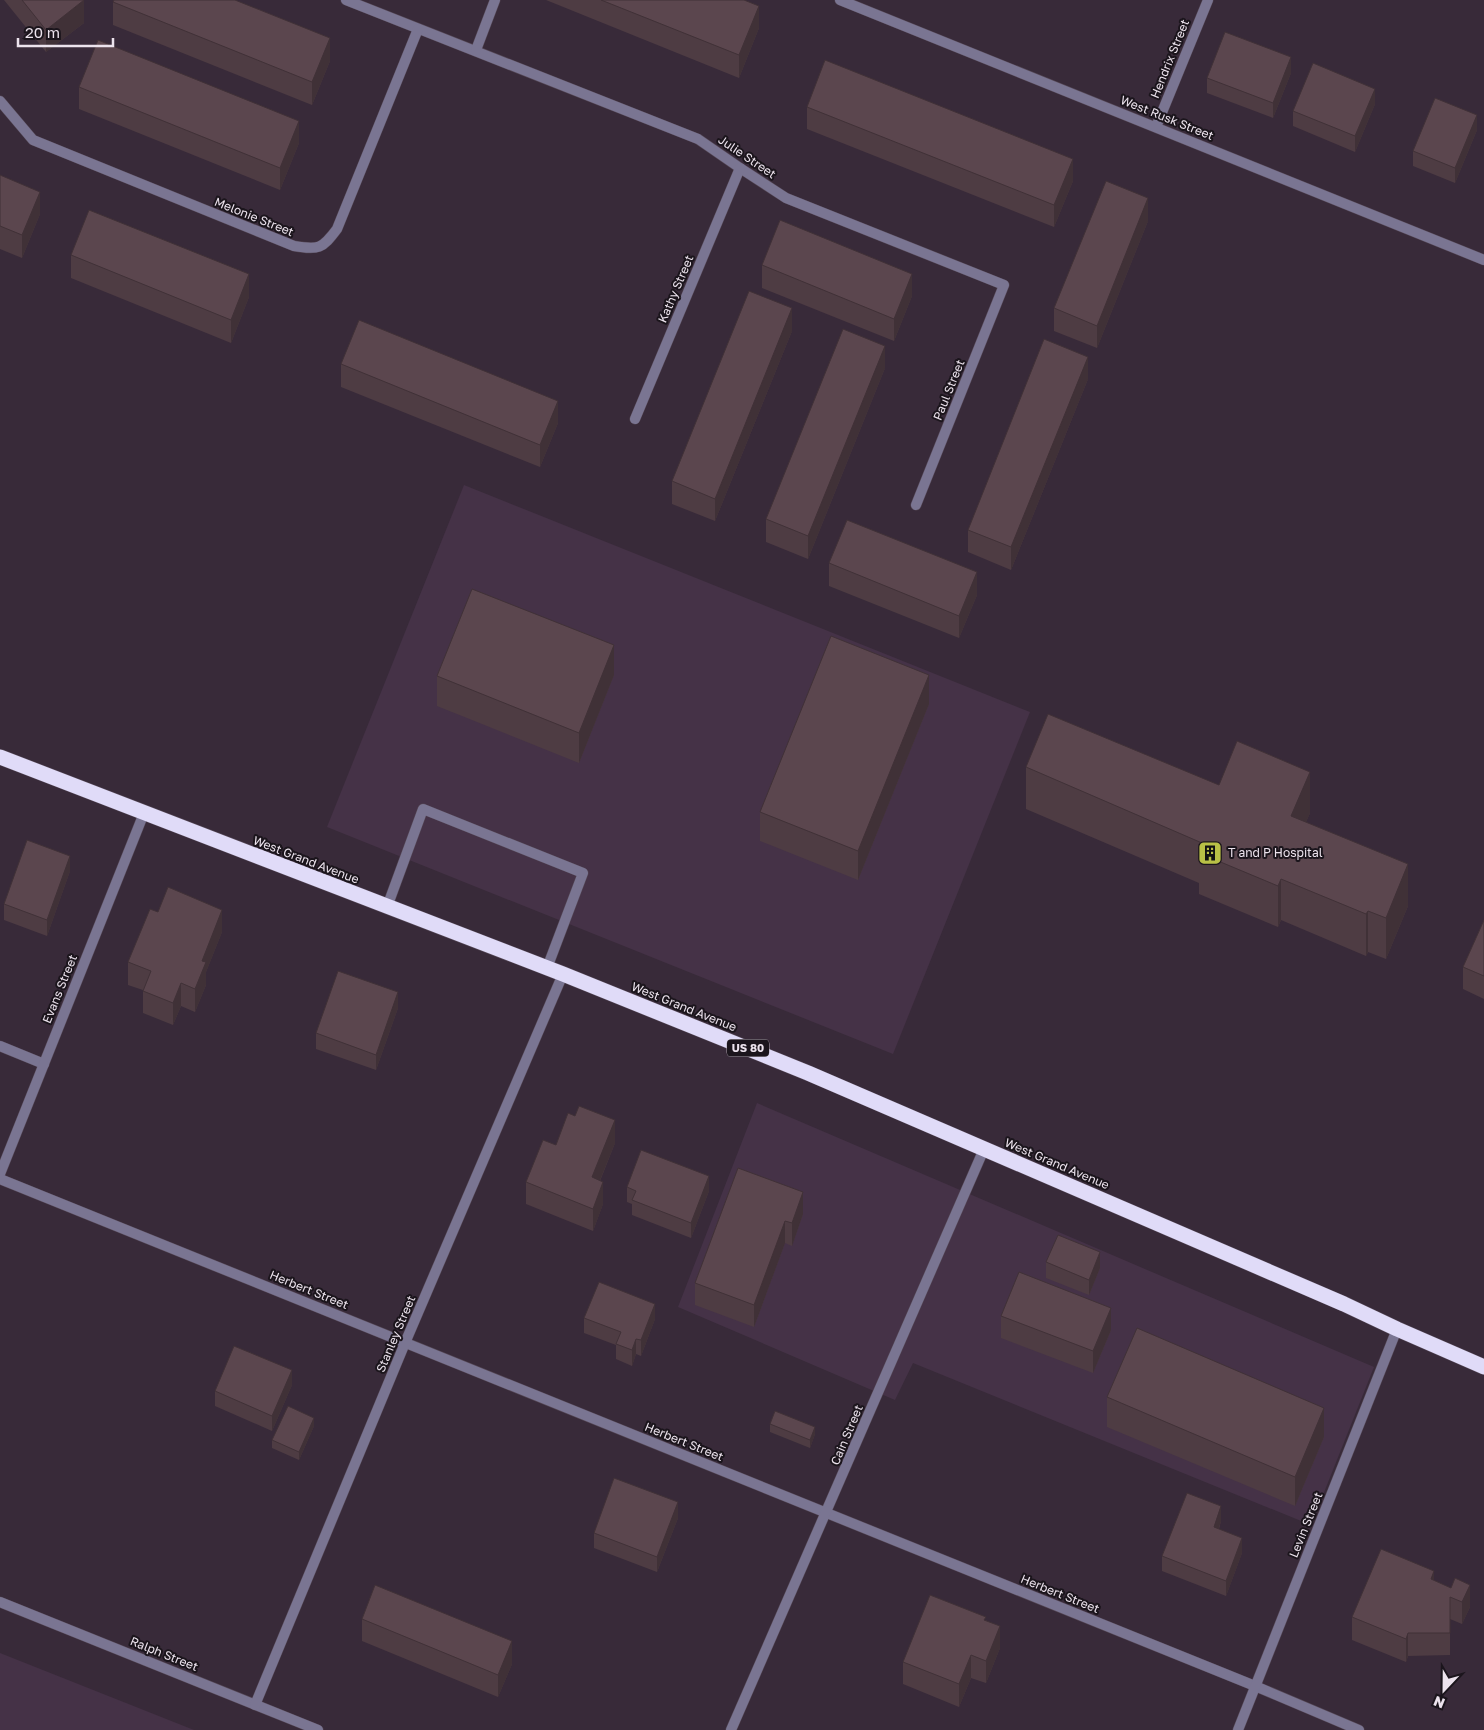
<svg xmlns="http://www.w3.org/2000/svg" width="1484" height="1730" font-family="'Golos Text',sans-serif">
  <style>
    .built { fill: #453247 }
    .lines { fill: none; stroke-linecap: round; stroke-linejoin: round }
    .lane-casing { stroke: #554856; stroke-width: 11 }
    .street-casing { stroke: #554856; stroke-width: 11 }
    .highway-casing { stroke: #554856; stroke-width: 16 }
    .lane { stroke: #7a7592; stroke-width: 10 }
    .street { stroke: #7a7592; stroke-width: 10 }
    .highway { stroke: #e0dbf8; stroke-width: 15 }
    .wall { fill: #4e3c43 }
    .shaded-wall { fill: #403137 }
    .building { fill: #5b464e; stroke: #403137 }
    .labels { text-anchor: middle; stroke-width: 4; stroke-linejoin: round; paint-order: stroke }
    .shield { fill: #1b151c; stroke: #ada5ae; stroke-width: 1 }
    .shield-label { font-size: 11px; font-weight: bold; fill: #ece3ed }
    .street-label { font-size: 12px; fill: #ece3ed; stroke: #1b151c }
    .poi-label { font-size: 12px; fill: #ece3ed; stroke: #1b151c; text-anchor: start }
  </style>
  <rect width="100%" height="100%" fill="#382a39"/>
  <g class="built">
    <path d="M464,485l566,227 -137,342 -566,-227z"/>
    <path d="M757,1103l617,264 -63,158 -398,-162 -18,37 -217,-93z"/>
    <path d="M0,1653l194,77h-194z"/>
  </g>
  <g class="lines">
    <g class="lane-casing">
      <g id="lane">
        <path d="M346,0l352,139 42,29 46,30 218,87 -88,220"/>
        <path d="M476,50l19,-50"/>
        <path d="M0,101l33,39 261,106c25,4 28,3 43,-17l81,-200"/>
        <path d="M635,419l105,-251"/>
        <path d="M387,907l36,-98 160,64 -36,95"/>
        <path d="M0,1046l44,18"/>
      </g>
    </g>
    <g class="street-casing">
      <g id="street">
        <path d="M840,0l644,260"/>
        <path d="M1156,127l52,-127"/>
        <path d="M0,1174l144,-361"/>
        <path d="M0,1179l1255,507 104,44"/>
        <path d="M0,1602l318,128"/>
        <path d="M255,1705l150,-362 158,-369"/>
        <path d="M731,1730l253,-581"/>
        <path d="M1238,1730l159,-401"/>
      </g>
    </g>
    <g class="highway-casing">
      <path id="highway" d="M0,757l563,217 245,99 536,231 53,25 87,38"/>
    </g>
    <use href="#lane" class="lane"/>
    <use href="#street" class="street"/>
    <use href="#highway" class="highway"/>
  </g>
  <g class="wall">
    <path d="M4,0h80v23l-38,29z"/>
    <path d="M546,0h198l15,28 -20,50z"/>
    <path d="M113,2l217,59 -18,44 -199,-80z"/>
    <path d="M1291,73l-18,45 -66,-25v-15z"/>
    <path d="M79,87l220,56 -19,47 -201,-81z"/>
    <path d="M1375,104l-20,48 -62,-26v-15z"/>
    <path d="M807,107l266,74 -19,46 -247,-98z"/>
    <path d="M1477,130l-22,53 -42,-17v-15z"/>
    <path d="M0,175l40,39 -18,44 -22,-9z"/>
    <path d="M1148,221l-51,127 -43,-17v-23z"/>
    <path d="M71,255l178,42 -18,46 -160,-65z"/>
    <path d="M762,265l150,31 -18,45 -132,-53z"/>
    <path d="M792,331l-77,190 -43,-17v-23z"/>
    <path d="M341,364l217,59 -18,44 -199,-80z"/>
    <path d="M885,368l-77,191 -42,-17v-23z"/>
    <path d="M1088,379l-77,191 -43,-18v-22z"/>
    <path d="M829,563l148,32 -18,43 -130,-52z"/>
    <path d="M614,675l-35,88 -142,-57v-30z"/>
    <path d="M929,704l-71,176 -98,-39v-29z"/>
    <path d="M1026,767l193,18 91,28 -4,9 102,84 -22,53 -18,-7 -2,4 -85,-36 -3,7 -79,-33v-11l-173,-74z"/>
    <path d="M70,871l-23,65 -43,-16v-16z"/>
    <path d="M158,912l64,20 -16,40v13l-11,27 -14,-6 -8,19 -30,-12v-23l-15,-5v-23z"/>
    <path d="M1484,920v79l-21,-10v-22z"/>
    <path d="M398,1008l-22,62 -60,-21v-16z"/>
    <path d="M615,1143l-15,38 3,23 -10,27 -67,-27v-22z"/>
    <path d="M738,1168l65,46 -11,32 -7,-3 -31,84 -59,-22v-22z"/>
    <path d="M627,1187l82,4 -18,47 -59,-23v-11l-5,-2z"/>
    <path d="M1046,1262l54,6 -11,27 -43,-17z"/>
    <path d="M1001,1316l110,14 -18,43 -92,-35z"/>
    <path d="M584,1318l71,1 -14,37 -5,-2 -4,12 -16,-7v-14l-32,-12z"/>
    <path d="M292,1385l-20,46 -57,-25v-15z"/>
    <path d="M1107,1397l217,40 -29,69 -188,-79z"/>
    <path d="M770,1424l45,10 -5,14 -40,-16z"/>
    <path d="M314,1426l-15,34 -27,-12v-8z"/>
    <path d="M678,1518l-21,54 -63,-24v-15z"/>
    <path d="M1221,1521l-2,8 23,24 -16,43 -64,-25v-15z"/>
    <path d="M1434,1581l36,26 -8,17 -12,-5v36l-42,1 -2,6 -54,-22v-23z"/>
    <path d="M362,1619l150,45 -14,33 -136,-56z"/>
    <path d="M986,1620l14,28 -14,35 -15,-5 -12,29 -56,-23v-22z"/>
  </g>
  <g class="shaded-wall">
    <path d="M84,0v23l-38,29v-22z"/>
    <path d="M759,6v22l-20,50v-23z"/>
    <path d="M330,38v23l-18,44v-23z"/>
    <path d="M1291,57v16l-18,45v-15z"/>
    <path d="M1375,89v15l-20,48v-16z"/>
    <path d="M1477,115v15l-22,53v-15z"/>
    <path d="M299,121v22l-19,47v-22z"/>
    <path d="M1073,159v22l-19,46v-22z"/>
    <path d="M40,192v22l-18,44v-23z"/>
    <path d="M1148,198v23l-51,127v-22z"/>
    <path d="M249,274v23l-18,46v-23z"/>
    <path d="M912,274v22l-18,45v-22z"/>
    <path d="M792,308v23l-77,190v-22z"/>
    <path d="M885,346v22l-77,191v-23z"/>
    <path d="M1088,357v22l-77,191v-23z"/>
    <path d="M558,401v22l-18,44v-22z"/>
    <path d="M977,572v23l-18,43v-22z"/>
    <path d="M614,645v30l-35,88v-30z"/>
    <path d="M929,675v29l-71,176v-29z"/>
    <path d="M1310,772v41l-19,45v-42z"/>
    <path d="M70,856v15l-23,65v-16z"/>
    <path d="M1408,864v42l-22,53v-41z"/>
    <path d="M1281,879v41l-3,7v-41z"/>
    <path d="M222,910v22l-16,40v13l-11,27v-23l7,-28z"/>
    <path d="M1368,911v41l-2,4v-42z"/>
    <path d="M181,983v23l-8,19v-22z"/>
    <path d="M398,992v16l-22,62v-15z"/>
    <path d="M615,1120v23l-23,57v-23z"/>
    <path d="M709,1176v15l-18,47v-15z"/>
    <path d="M603,1182v22l-10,27v-22z"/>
    <path d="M803,1192v22l-11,32v-23z"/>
    <path d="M785,1221v22l-31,84v-22z"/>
    <path d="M1100,1252v16l-11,27v-15z"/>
    <path d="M655,1304v15l-14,37v-16z"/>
    <path d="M1111,1308v22l-18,43v-22z"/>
    <path d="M636,1339v15l-4,12v-16z"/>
    <path d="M292,1370v15l-20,46v-15z"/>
    <path d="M1324,1408v29l-29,69v-29z"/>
    <path d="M314,1418v8l-15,34v-8z"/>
    <path d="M815,1427v7l-5,14v-8z"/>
    <path d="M678,1502v16l-21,54v-15z"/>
    <path d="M1221,1506v15l-7,22v-16z"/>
    <path d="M1242,1538v15l-16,43v-15z"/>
    <path d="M1434,1571v23l-3,-15z"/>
    <path d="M1470,1585v22l-8,17v-22z"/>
    <path d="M1000,1626v22l-14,35v-22z"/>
    <path d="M1408,1633v23l-2,6v-23z"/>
    <path d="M512,1641v23l-14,33v-22z"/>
    <path d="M971,1655v23l-12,29v-23z"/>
  </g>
  <g class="building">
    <path d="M22,0h62l-38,30z"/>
    <path d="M114,0h121l95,38 -18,44 -199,-80z"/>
    <path d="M601,0h143l15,6 -20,49z"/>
    <path d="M1225,32l66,25 -18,46 -66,-25z"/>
    <path d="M98,40l201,81 -19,47 -201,-81z"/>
    <path d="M825,60l248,99 -19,46 -247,-98z"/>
    <path d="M1313,63l62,26 -20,47 -62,-25z"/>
    <path d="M1435,98l42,17 -22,53 -42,-17z"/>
    <path d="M0,175l40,17 -18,43 -22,-9z"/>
    <path d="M1106,181l42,17 -51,128 -43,-18z"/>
    <path d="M89,210l160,64 -18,46 -160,-65z"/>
    <path d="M780,220l132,54 -18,45 -132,-54z"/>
    <path d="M749,291l43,17 -77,191 -43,-18z"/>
    <path d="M359,320l199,81 -18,44 -199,-81z"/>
    <path d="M843,329l42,17 -77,190 -42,-17z"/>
    <path d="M1044,339l44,18 -77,190 -43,-17z"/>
    <path d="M847,520l130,52 -18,44 -130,-53z"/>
    <path d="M472,589l142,56 -35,88 -142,-57z"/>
    <path d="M831,636l98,39 -71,176 -98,-39z"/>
    <path d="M1048,714l171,71 18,-44 73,31 -19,44 117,48 -22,54 -18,-7 -2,3 -85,-35 -3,7 -79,-33 3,-10 -176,-76z"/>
    <path d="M27,840l43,16 -23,64 -43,-16z"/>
    <path d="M168,887l54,23 -20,51 4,1 -11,27 -14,-6 -8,20 -30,-12 8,-20 -23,-9 22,-53 8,3z"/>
    <path d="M1484,920v56l-21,-9z"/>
    <path d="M338,971l60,21 -22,63 -60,-22z"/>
    <path d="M579,1106l36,14 -23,57 11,5 -10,27 -67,-27 17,-42 13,5 12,-32 7,3z"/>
    <path d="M641,1150l68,26 -18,47 -59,-23 4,-9 -9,-4z"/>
    <path d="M738,1168l65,24 -11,31 -7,-2 -31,84 -59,-22z"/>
    <path d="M1058,1235l42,17 -11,28 -43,-18z"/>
    <path d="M1019,1272l92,36 -18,43 -92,-35z"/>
    <path d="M599,1282l56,22 -14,36 -5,-1 -4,11 -16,-6 5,-12 -37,-14z"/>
    <path d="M1137,1328l187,80 -29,69 -188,-80z"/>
    <path d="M234,1346l58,24 -20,46 -57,-25z"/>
    <path d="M288,1406l26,12 -15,34 -27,-12z"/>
    <path d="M775,1411l40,16 -5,13 -40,-16z"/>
    <path d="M614,1478l64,24 -21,55 -63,-24z"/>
    <path d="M1187,1493l34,13 -7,21 28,11 -16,43 -64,-25z"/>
    <path d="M1381,1549l53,22 -3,8 20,9 4,-10 15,7 -8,17 -12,-5v36h-42l-2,6 -54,-22z"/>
    <path d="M375,1585l137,56 -14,34 -136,-56z"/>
    <path d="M930,1595l56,22 -2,3 16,6 -14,35 -15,-6 -12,29 -56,-22z"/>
  </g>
  <defs>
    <g id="building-square" transform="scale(1.25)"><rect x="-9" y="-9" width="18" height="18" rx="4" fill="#b9c046" stroke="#1b151c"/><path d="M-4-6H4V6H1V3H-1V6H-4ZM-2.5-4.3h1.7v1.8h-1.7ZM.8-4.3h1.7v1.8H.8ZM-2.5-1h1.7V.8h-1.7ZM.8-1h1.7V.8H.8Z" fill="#111"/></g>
  </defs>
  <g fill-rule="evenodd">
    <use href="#building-square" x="1210" y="853"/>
  </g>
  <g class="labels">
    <rect class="shield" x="727" y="1039.5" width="42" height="17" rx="4"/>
    <g class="shield-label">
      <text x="748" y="1052">US 80</text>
    </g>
    <g class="street-label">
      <text transform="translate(1170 59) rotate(-68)" y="4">Hendrix Street</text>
      <text transform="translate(1167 118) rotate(22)" y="4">West Rusk Street</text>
      <text transform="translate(747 157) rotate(34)" y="4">Julie Street</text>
      <text transform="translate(254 217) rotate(22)" y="4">Melonie Street</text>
      <text transform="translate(676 289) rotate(-67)" y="4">Kathy Street</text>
      <text transform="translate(949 390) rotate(-68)" y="4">Paul Street</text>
      <text transform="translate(306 860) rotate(21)" y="4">West Grand Avenue</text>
      <text transform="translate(60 989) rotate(-68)" y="4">Evans Street</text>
      <text transform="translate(684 1007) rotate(22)" y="4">West Grand Avenue</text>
      <text transform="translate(1057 1164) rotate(23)" y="4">West Grand Avenue</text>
      <text transform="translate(309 1290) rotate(22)" y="4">Herbert Street</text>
      <text transform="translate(396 1334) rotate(-67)" y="4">Stanley Street</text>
      <text transform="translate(847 1435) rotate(-67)" y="4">Cain Street</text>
      <text transform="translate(684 1442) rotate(22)" y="4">Herbert Street</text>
      <text transform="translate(1306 1525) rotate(-68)" y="4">Levin Street</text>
      <text transform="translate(1060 1594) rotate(22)" y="4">Herbert Street</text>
      <text transform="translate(164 1654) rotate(22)" y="4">Ralph Street</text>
    </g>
    <g class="poi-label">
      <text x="1228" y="857">T and P Hospital</text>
    </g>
  </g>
  <g transform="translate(1444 1690) rotate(202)" stroke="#1b151c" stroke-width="4" paint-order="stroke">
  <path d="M0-4L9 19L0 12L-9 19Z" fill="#ece3ed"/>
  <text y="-8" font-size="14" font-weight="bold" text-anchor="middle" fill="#ece3ed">N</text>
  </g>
  <path d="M18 38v8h95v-8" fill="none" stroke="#ece3ed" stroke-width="2.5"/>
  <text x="25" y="38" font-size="15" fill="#ece3ed" stroke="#1b151c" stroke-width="4" paint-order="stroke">20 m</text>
</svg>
